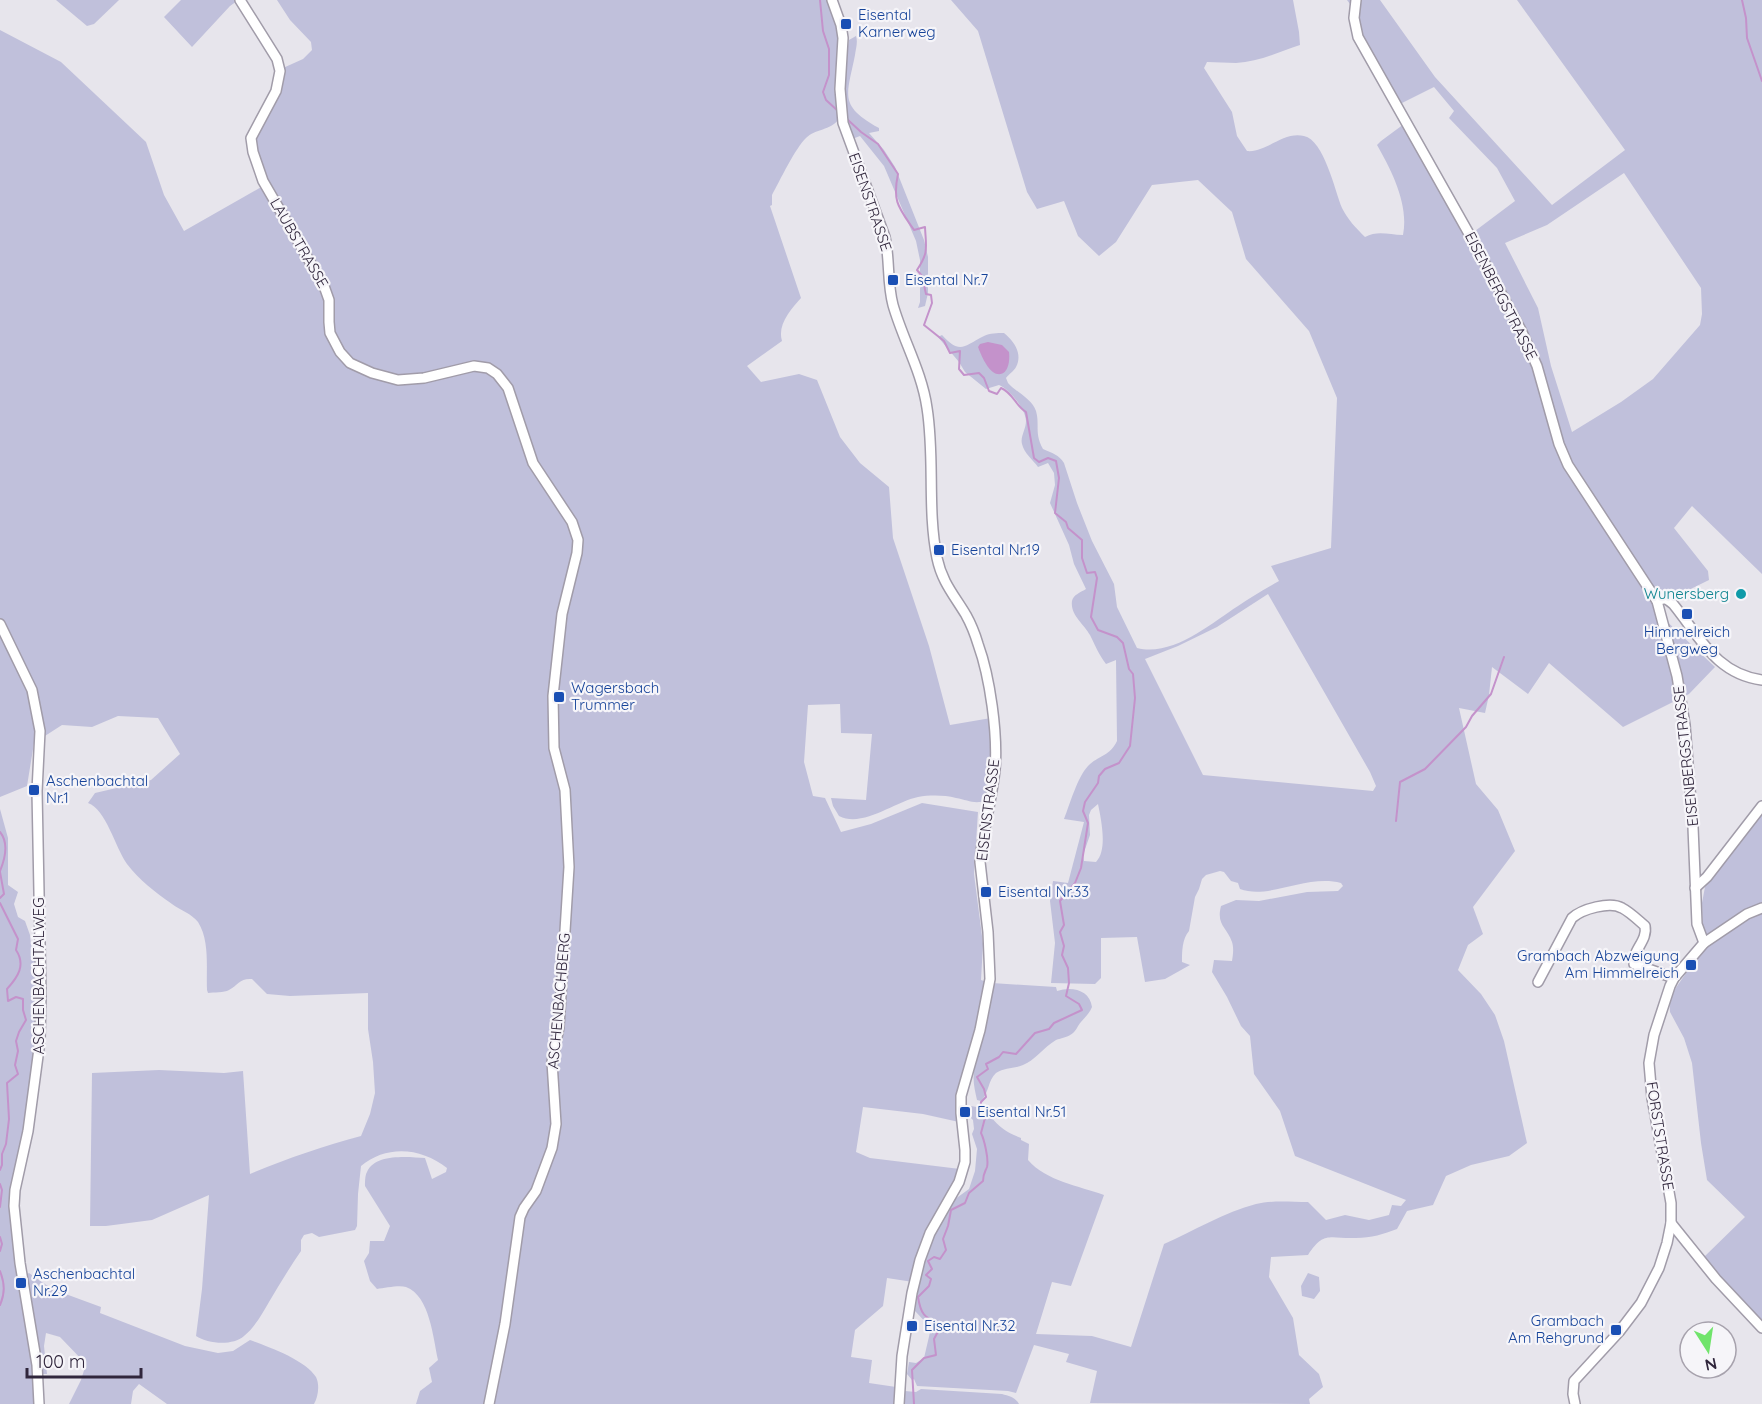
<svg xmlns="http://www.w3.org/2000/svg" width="1762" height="1404" font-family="Quicksand,sans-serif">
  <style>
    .green { fill: #c0c0db; fill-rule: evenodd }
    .water { fill: #c492cb }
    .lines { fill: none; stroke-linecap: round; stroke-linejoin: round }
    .stream { stroke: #c492cb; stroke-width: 2 }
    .minor-casing { stroke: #a19ca9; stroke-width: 12 }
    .minor { stroke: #fff; stroke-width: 9 }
    .transit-dot { fill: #1a4fb4; stroke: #f6f5f9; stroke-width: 2 }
    .culture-dot { fill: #0f9aa8; stroke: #f6f5f9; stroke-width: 2 }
    .labels { text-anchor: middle; stroke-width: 4.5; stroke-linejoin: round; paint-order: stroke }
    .transit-label { font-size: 15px; fill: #164399; stroke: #f6f5f9; text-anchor: start }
    .street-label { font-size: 15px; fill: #30263c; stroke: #f6f5f9 }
    .culture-label { font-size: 15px; fill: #0d838f; stroke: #f6f5f9; text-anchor: end }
  </style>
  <rect width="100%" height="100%" fill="#e7e5ec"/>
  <g class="green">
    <path d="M56,0h63l-25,24 -7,2z"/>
    <path d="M181,0h56v1l-7,5 -38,41 -28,-30z"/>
    <path d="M277,0h551l11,35 -1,85c-7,10 -23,9 -32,18 -10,9 -27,44 -34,57v10l-2,1 31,92c-10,11 -24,27 -19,43l-35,25 14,16 38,-8 18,6 23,57 20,26 29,24 4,51 36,108 21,79 41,-7 1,60 -5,22c-12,5 -19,0 -31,-2 -12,-3 -26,-3 -38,-1 -24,5 -55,31 -79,19l-6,-10 -2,-8 35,2 6,-66 -31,-1 -1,-29 -32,1 -4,57 9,34 12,2 16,34 30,-8 51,-21 56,9 -4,62 9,70 -2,36 6,2 -28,140 -36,-8 -60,-7 -7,45 14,6 90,11 -47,113 -26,-4 -4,28 -28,24 -4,27 21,3 -3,23 27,4 1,17h-481l4,-13 12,-9 -3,-14 9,-8c-5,-22 -8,-64 -32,-73 -7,-2 -21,1 -29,2l-7,-8 -6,-20 5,-8 1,-12h14l6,-15 -25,-40c0,-4 0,-11 2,-14 8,-19 42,-15 58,-14l7,21 14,-7 1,-4c-25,-20 -60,-24 -86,-2l-3,28 -1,32 -2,4 -36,7 -7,-4 -8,2 -3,5v11c-11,16 -22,34 -32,51 -7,12 -14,25 -25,34 -11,10 -36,8 -48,0l6,-47 7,-94 -57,25 -46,6h-16l2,-153 67,-3 65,3 19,-2 7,103c36,-15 73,-28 111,-38l9,-22 5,-21 -2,-31 -5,-33v-36l-78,3 -23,-2 -15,-15c-12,-1 -14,6 -23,11 -5,3 -15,2 -21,3l-1,-3c-1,-22 3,-49 -9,-68 -6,-8 -18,-12 -26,-18 -17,-12 -33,-24 -45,-40 -12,-17 -21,-55 -39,-61l7,-10 56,-13 29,-26 -22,-36 -40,-2 -26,11 -30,-2 -28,18 -7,43 -27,11v-767l61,32 85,80 18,53 20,36 79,-45 -10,-43 30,-75 20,-9 9,-9 -1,-8 -21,-22z"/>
    <path d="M951,0h342l6,32 1,13c-21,7 -42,17 -64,18 -10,0 -19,-1 -29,-1l-3,6 28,44 5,24 10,15c19,2 36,-20 57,-15 20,4 31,55 38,72 6,12 14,20 23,29 13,-7 24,-2 38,-2 6,-30 -11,-64 -26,-90l4,-4 23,-17 63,113 48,-36 -18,-33 -48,-50 5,-7 -20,-24 -40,20 -42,-80 -2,-23 -3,-4h33l55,77 117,128 73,-55 -108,-150h245v574l-70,-68 -18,22 34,43 1,9 -53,26 2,7 57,54 -26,27 -66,33 -74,-64 -21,31 -36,-27 -3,28 -4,18 -26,-5 17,76 22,26 17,41 -42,56 10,27 -15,11 -10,25 23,24 14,21 9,26 23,102 -18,13 -38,9 -25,11 -13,29 -26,6 -10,18c-13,5 -26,9 -41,9 -26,1 -32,-8 -48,17l-37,2 -2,20 24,41 6,37 20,19 4,13 -14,12 1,5 -220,-1 7,-32 -31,-9 3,-8 -35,-9 -18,48 -8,-2 -91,-5 -3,-7 -2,1 -5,-6 2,-12 7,1 8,-5 7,-30 -16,-17 6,-43 11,-32 19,-34 18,-13 6,-18 2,-22 -5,-15 2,-5 -1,-9 -6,-6 2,-8c9,0 15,4 18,12l4,-1c9,11 17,16 30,21v2l8,4 -1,16c18,21 51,26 76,35l-33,91 -19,-4 -16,52 56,2 39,11 33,-103c29,-13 61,-32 92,-40 16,-4 35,-2 52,-2l18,18 19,-5 24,5 20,-5 3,-10 9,1 5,-6 -111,-44 -15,-45 -26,-37 -4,-38 -9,-10 -14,-29 -15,-25 2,-12 18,1c1,-6 2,-13 0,-19 -5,-15 -16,-17 -11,-36l15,-6 23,1 48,-9 31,-1 5,-5 -2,-3c-35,-9 -72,17 -101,6l-2,-6 -7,-2 -7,-9 -4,-1 -14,4 -4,4 -3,10 -4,8 -6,34c-7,8 -7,21 -7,31l8,3 -25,14 -20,3 -8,-45 -36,1v40l-6,6 -44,-1 4,-40 -5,-42 3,-20 15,2 16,-61 -20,-3c6,-15 13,-41 24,-53 11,-11 21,-9 29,-25l-1,-81 -10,4c-7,-9 -11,-19 -16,-29 -6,-11 -20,-20 -18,-34 1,-6 9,-9 14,-12l-12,-25 -5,-19 -19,-42 5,-18 -1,-12 -6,-10 -10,4c-5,-7 -14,-14 -16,-23 -2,-7 4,-15 4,-23 0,-12 -17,-32 -27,-36l-13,4 -21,-17 -6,-10 -21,-25 4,-2c18,20 22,11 42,1 6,-3 13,-3 20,-3 10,8 19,21 12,34 -2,4 -7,7 -10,11l2,5c8,9 24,16 28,28 4,14 -2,22 7,38 9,4 16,6 21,14l13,40 15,38 22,43 3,23 20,41c36,9 73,-24 101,-42 13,-9 27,-17 41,-25l-8,-15 60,-18 6,-150 -28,-67 -63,-72 -14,-47 -34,-32 -46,5 -36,57 -17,14 -21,-20 -14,-35 -27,8 -10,-17 -49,-161zM1624,173l77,115 1,26 -2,11 -47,54 -32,23 -49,30 -21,-66 -13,-58 -33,-65 42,-18zM1268,594l102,178 6,14 -3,5 -170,-16 -58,-116 33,-13 39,-19zM1098,804c3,15 10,46 -2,58l-12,-1 -1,-6 7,-20 -1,-20 2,-5z"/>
    <path d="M856,36c2,6 0,12 -1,19 -8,41 -17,50 24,73v3l-10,2 15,17 11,17 29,73 4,17v36l-3,13 -7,2 2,-6v-42l-4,-19 -32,-75 -24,-30 -8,3c-11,-33 -9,-66 -3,-99z"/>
    <path d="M0,809l8,29v47l10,7 -4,12 4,13 7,4 5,14 1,10 7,14v82l-13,90 -13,59 21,161 4,53h-37z"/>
    <path d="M1762,813v511l-17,-17 -41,-50 41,-40 -38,-37 -6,-37 -9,-80 -8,-25 -14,-26 -1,-14 28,-41 6,-16 -1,-38 3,-16z"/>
    <path d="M992,983l64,4 1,4c15,-5 33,-1 35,16 -3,7 -7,10 -11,15 -3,3 -5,9 -8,11 -4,4 -12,5 -17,7 -12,7 -22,21 -33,25 -9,4 -18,2 -27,8 -8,7 -7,20 -15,28l-4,-1c-3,-14 -6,-24 0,-39l-3,-1z"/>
    <path d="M29,1273l23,16 49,18 -1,6 85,33 33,7 15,-2 17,-11c17,6 56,20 66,37 4,8 2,20 -2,27h-147l-28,-20 -6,7 -2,13h-62l12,-24 5,-16 -26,-27 -14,-4 -2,13 3,28h-6l-14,-100z"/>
    <path d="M1308,1273l11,4 1,14 -6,8 -12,-3 -1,-10z"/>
    <path d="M921,1389l81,5c7,2 13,3 17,10h-116l2,-13 11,1z"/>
  </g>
  <path class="water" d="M988,342l14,3 7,7c1,7 0,24 -12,22 -9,-2 -16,-19 -19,-27l2,-3z"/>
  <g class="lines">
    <g class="stream">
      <path d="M820,0l3,31 6,18v26l-6,17 3,8 12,11"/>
      <path d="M1742,0l4,18 1,20 15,43"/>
      <path d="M847,119l14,13 17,12 20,30c-6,28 1,34 16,56l11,-3c1,21 4,25 -8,43l5,6 4,18 5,1 1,8 -8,22 20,16 6,12 10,-2 -1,18 5,6 15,-2 5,5 5,13 8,3 4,-6c12,5 14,17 25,24l8,46 5,4 9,-4 8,3 3,17 -4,35 11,9 2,6 14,12v18l5,15 8,-1 2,6 -6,39 7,13 19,7 6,6 6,26 4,5 2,24 -5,48 -11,17 -14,6 -6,7 -1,7 -13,19 -2,9 5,12 -7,45 -6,15 -15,18 4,24 -4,7 4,14 -2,9 6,13 1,15 -3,13 13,8 3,6 -28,13 -5,6 -14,4 -19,21 -13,-2 -4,5 -13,7 2,5 -11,8 7,12 2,8 -5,5 -1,11 5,5 -4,15c3,6 8,26 6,34 -2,5 -4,7 -4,14l-14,12 -4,10 -14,7 -3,16 -5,13 3,11 -6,9 -6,-2 -6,4 4,8 -6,6 5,4 -2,7 -11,11c3,19 7,20 23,29l-7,13 2,16 -12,3 -12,12 2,34"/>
      <path d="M1396,821l4,-39 25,-13 41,-42 6,-11 19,-22 13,-37"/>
      <path d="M0,832c9,11 5,27 0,39"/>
      <path d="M0,872l4,22 -4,4"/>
      <path d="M0,903l18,36 -2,11c10,15 2,27 -9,39l1,12 8,-4 7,2v11l3,10 -7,12 -3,9 2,10 -3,14 3,9 -11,9 2,36 -3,25 -4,10v11l-2,5"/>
      <path d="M0,1184l2,6 -2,17"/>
      <path d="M0,1237l2,7 -2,7"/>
      <path d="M0,1271c5,13 5,22 0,34"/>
    </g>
    <g class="minor-casing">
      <g id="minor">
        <path d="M240,0l37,59 3,12 -4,20 -25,47 2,14 10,29 61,105 5,14v22l1,11 10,19 10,11 22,10 26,7 26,-2 50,-12 14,2 9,6 11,14 25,75 39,59 6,18 -1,13 -15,61 -9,82 1,52 11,42 4,77 -10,160 -7,35 4,62 -4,24 -16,43 -12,17 -4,9 -15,107 -16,80"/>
        <path d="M832,0l9,25 2,13 -3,51 3,34 42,114c5,23 2,46 8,68 10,35 29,67 34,103 8,50 0,101 10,150 5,24 17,37 29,57 5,9 9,19 12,29 12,33 20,90 17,126 -3,27 -10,54 -14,81l-1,11 8,70 2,47 -10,51 -19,66v17l4,37v12l-6,20 -29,51 -10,27 -8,33 -10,63 -3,48"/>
        <path d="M1356,0l-2,18 4,19 110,195 53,98 16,36 22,78 9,21 89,136 20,75 8,49 8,102 4,97 7,19"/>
        <path d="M1657,601c8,-4 10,-2 16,3 27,33 43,70 89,76"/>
        <path d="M0,624l32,66 8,41 -3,60 4,203 -1,47 -12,90 -13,59 -1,16 6,57 17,102 2,39"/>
        <path d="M1695,888l12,-11 55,-71"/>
        <path d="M1538,982l34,-64c10,-9 38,-17 50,-10 8,4 16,12 23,18 3,15 -13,24 -11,38l40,14"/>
        <path d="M1671,1223l45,56 46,49"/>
        <path d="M1575,1404l-2,-10 1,-13 45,-49 22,-29 18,-35 8,-25 4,-20v-20l-19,-105 -3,-35 5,-28 16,-49 4,-8 30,-35 43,-29 15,-6"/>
      </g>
    </g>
    <use href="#minor" class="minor"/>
  </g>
  <g class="transit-dot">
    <rect x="840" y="18" width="12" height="12" rx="3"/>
    <rect x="887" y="274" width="12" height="12" rx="3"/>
    <rect x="933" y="544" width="12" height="12" rx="3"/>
    <rect x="1681" y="608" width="12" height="12" rx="3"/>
    <rect x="553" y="691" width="12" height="12" rx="3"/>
    <rect x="28" y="784" width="12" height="12" rx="3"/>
    <rect x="980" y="886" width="12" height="12" rx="3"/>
    <rect x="1685" y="959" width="12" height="12" rx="3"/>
    <rect x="959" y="1106" width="12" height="12" rx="3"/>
    <rect x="15" y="1277" width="12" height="12" rx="3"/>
    <rect x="906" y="1320" width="12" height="12" rx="3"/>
    <rect x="1610" y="1324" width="12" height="12" rx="3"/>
  </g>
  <circle class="culture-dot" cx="1741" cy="594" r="6"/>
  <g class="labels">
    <g class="transit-label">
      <text x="858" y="20">Eisental<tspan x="858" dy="17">Karnerweg</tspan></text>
      <text x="905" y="285">Eisental Nr.7</text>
      <text x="951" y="555">Eisental Nr.19</text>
      <text x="1687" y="637" text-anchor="middle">Himmelreich<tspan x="1687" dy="17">Bergweg</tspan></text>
      <text x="571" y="693">Wagersbach<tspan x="571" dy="17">Trummer</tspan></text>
      <text x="46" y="786">Aschenbachtal<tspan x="46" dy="17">Nr.1</tspan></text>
      <text x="998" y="897">Eisental Nr.33</text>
      <text x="1679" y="961" text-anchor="end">Grambach Abzweigung<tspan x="1679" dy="17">Am Himmelreich</tspan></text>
      <text x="977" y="1117">Eisental Nr.51</text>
      <text x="33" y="1279">Aschenbachtal<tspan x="33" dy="17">Nr.29</tspan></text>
      <text x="1604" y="1326" text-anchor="end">Grambach<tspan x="1604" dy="17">Am Rehgrund</tspan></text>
      <text x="924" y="1331">Eisental Nr.32</text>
    </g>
    <g class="street-label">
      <text transform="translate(870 202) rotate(71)" y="5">EISENSTRASSE</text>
      <text transform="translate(299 243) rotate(60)" y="5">LAUBSTRASSE</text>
      <text transform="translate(1501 296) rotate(63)" y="5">EISENBERGSTRASSE</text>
      <text transform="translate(1686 756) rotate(-96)" y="5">EISENBERGSTRASSE</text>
      <text transform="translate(988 810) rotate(-83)" y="5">EISENSTRASSE</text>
      <text transform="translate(39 976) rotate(-90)" y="5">ASCHENBACHTALWEG</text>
      <text transform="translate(559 1001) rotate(-85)" y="5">ASCHENBACHBERG</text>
      <text transform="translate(1660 1136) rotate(81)" y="5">FORSTSTRASSE</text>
    </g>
    <g class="culture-label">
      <text x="1729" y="599">Wunersberg</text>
    </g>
  </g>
  <g transform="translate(1708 1350) rotate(168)"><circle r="28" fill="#f6f5f9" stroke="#a7a2ad" stroke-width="1.5"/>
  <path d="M0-4.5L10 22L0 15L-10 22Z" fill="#70e46b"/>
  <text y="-9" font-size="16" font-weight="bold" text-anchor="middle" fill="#30263c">N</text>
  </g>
  <path d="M27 1368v9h114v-9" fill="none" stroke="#30263c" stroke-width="3"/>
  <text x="36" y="1368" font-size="18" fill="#30263c" stroke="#f6f5f9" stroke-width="4.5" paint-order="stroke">100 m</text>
</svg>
